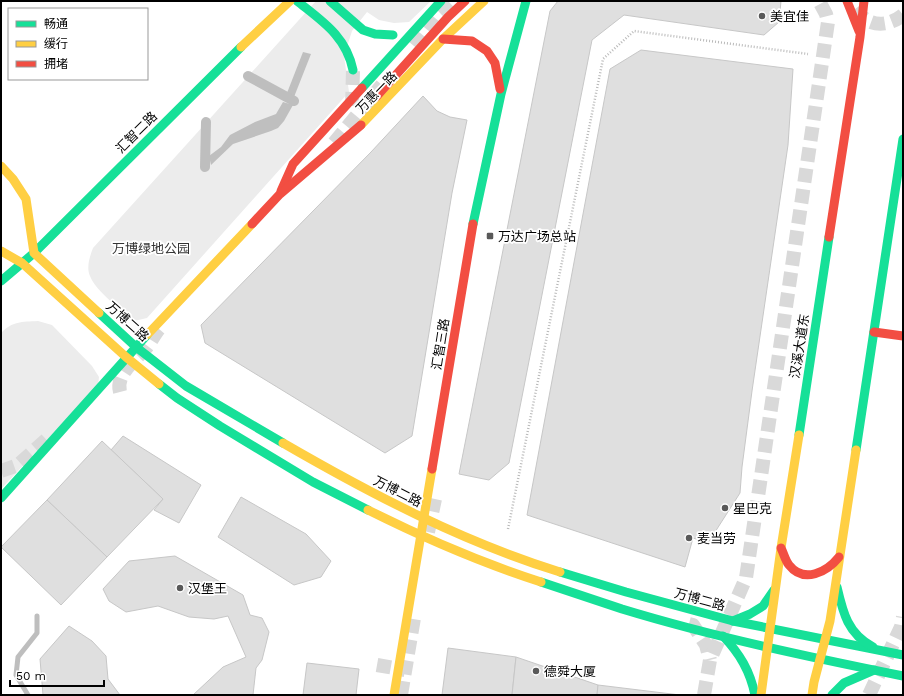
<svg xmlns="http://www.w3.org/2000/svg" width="904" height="696" font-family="'Work Sans','Noto Sans SC',sans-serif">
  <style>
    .green { fill: #ececec }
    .water { fill: #bfbfbf }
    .building { fill: #dfdfdf; stroke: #c7c7c7 }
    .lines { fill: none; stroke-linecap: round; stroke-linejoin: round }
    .secondary-tunnel { stroke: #d9d9d9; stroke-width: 14; stroke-dasharray: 14 7; stroke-linecap: butt }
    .path { stroke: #b9b9b9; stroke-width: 2.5; stroke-dasharray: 1 2; stroke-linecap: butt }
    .lane { stroke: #bebebe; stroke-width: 5 }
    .street { stroke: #bebebe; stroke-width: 10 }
    .fast { stroke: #16e098; stroke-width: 9 }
    .slow { stroke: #ffcf43; stroke-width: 9 }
    .jam { stroke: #f24e42; stroke-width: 9 }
    .poi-dot { fill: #595959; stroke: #fff; stroke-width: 1.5 }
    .labels { text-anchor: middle; stroke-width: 3.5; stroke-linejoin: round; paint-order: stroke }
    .poi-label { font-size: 13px; fill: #000; stroke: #fff; text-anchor: start }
    .street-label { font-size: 13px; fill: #000; stroke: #fff }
    .park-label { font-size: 13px; fill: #333; stroke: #fff }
  </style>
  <rect width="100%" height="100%" fill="#fff"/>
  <g class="green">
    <path d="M316,1h115l-22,21 -15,1 -15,-3 -12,-8 -15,19 -8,25 5,36 -202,226 -13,3c-13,-12 -38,-29 -44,-45 -4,-9 0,-20 3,-28z"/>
    <path d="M38,321l14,4 40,41 7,11 -1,9 -97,103v-156c12,-12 20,-11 37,-12z"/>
  </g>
  <g class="water">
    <path d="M303,52l8,2 -17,43 -7,-4z"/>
    <path d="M283,102l10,3 -9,16 -6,7 -7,3 -38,13 -22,21 -2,-9 12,-9 9,-12 25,-13 21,-8z"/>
  </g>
  <g class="building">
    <path d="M558,1h223l-2,21 -15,13 -140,-20 -32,25 -83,423 -20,17 -30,-6 91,-463z"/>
    <path d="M641,50l152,19 -5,76 -36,246 -10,76 -2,26 -32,50 -15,-5 -8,29 -158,-52 83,-446z"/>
    <path d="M423,96l14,15 13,6 17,3 -15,73 -40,243 -27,17 -180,-110 -4,-18 170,-173z"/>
    <path d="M123,436l78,49 -22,38 -25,-13 9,-11 -52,-49z"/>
    <path d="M102,441l61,58 -56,58 -60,-57z"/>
    <path d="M241,497l65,37 25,27 -10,16 -27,8 -76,-48z"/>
    <path d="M47,500l60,57 -46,48 -60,-58z"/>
    <path d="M175,556l68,39 7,20 12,3 7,14 -7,28 -6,8 -3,27h-60l30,-28 23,-10 -18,-41 -14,3 -25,-2 -31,-11 -32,6 -17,-11 -6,-12 26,-28z"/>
    <path d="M69,626l23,15 14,15 2,23 12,16h-77l-3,-36z"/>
    <path d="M448,648l68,9 -4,38h-70z"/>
    <path d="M516,657l82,28 -1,10h-85z"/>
    <path d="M307,663l52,6 -3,26h-53z"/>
    <path d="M598,685l82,10h-83z"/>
  </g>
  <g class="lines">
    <g class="secondary-tunnel">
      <path d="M855,9c13,18 31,19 48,6"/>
      <path d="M414,46l25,-31 15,-14"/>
      <path d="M352,106l1,-36"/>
      <path d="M334,143l48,-58"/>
      <path d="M120,392c-5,-18 16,-32 26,-44 5,-6 8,-13 13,-19"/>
      <path d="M1,471l17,-6 29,-26"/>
      <path d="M428,532l7,-33"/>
      <path d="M689,624l4,1 13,20 4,15"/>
      <path d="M377,665l28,5"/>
      <path d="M401,695l13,-77"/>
      <path d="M704,695l6,-35 36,-82 82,-556 -2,-8 -7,-13"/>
      <path d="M869,695l32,-68 2,-10"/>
    </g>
    <path class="path" d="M508,529l95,-470 31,-28 174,23"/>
    <path class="lane" d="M28,695l-12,-20 2,-18 19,-24v-17"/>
    <g class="street">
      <path d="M248,76l46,25"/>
      <path d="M205,167l1,-45"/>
    </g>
    <g class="fast">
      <path d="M297,1c25,20 49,35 56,69"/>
      <path d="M330,1l33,29 12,4 18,1"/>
      <path d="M362,88l79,-87"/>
      <path d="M473,224l28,-130 25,-93"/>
      <path d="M1,281l33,-28 207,-206"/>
      <path d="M99,313l37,34 50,39 97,57"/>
      <path d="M159,384l18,14 43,28 93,56 55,28"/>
      <path d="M799,435l30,-198"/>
      <path d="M856,450l47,-311"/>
      <path d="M1,498l146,-163"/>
      <path d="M560,572l66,20 107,29 170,34"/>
      <path d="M541,582c27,9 54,18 81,27 92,28 187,48 281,67"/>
      <path d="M837,587c6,26 11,47 36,60"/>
      <path d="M733,621l17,-7 13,-8 11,-16"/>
      <path d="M723,636c17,18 27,35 32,59"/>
      <path d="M832,695l12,-12 30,-13"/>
    </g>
    <g class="slow">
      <path d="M241,47l49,-46"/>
      <path d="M361,125l82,-86 41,-38"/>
      <path d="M1,166l12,13 13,20 8,54 65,60"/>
      <path d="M1,251l21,12 104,94 33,27"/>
      <path d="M147,335l105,-111"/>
      <path d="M283,443c88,51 180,99 277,129"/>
      <path d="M368,510c56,28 114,53 173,72"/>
      <path d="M394,695l38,-226"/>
      <path d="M761,695l20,-147 18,-113"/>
      <path d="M812,695l2,-13 16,-61 26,-171"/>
    </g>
    <g class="jam">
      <path d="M847,1l12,30"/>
      <path d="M443,39l29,2 15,10 8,12 5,26"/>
      <path d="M376,97l72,-80 17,-16"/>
      <path d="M281,191l12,-27 69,-76"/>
      <path d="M252,224l28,-30 81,-69"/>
      <path d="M829,237l31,-200 4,-36"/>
      <path d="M874,332l29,4"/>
      <path d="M432,469l41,-245"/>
      <path d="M781,548c3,6 4,12 8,17 15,19 38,7 50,-8"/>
    </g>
  </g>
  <g class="poi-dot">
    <circle cx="762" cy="16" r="4"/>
    <rect x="486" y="232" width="8" height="8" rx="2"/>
    <circle cx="725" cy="508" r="4"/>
    <circle cx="689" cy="538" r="4"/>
    <circle cx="180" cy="588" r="4"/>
    <circle cx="536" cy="671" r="4"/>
  </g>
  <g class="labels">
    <g class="poi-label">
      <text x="770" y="21">美宜佳</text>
      <text x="498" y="241">万达广场总站</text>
      <text x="733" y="513">星巴克</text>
      <text x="697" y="543">麦当劳</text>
      <text x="188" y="593">汉堡王</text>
      <text x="544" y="676">德舜大厦</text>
    </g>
    <g class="street-label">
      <text transform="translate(376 92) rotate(-46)" y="5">万惠一路</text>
      <text transform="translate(136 132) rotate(-45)" y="5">汇智二路</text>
      <text transform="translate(128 321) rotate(42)" y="5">万博二路</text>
      <text transform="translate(440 344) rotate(-81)" y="5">汇智三路</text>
      <text transform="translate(799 346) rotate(-81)" y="5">汉溪大道东</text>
      <text transform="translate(398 491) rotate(27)" y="5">万博二路</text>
      <text transform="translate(700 599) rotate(15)" y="5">万博二路</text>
    </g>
    <g class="park-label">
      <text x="151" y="253">万博绿地公园</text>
    </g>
  </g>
  <rect width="904" height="696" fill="none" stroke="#000000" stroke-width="4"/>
  <rect x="8" y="8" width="140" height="72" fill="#ffffff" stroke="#999999"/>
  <rect x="16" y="21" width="20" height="6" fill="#16e098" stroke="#999999"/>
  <text x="44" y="28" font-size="12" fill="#000000">畅通</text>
  <rect x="16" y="41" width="20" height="6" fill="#ffcf43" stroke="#999999"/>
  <text x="44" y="48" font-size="12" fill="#000000">缓行</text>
  <rect x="16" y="61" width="20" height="6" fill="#f24e42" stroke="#999999"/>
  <text x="44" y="68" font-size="12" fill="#000000">拥堵</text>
  <path d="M10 680v6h94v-6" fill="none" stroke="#000000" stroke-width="2"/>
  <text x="16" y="680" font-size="12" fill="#000000" stroke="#ffffff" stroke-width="3" paint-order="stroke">50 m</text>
</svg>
